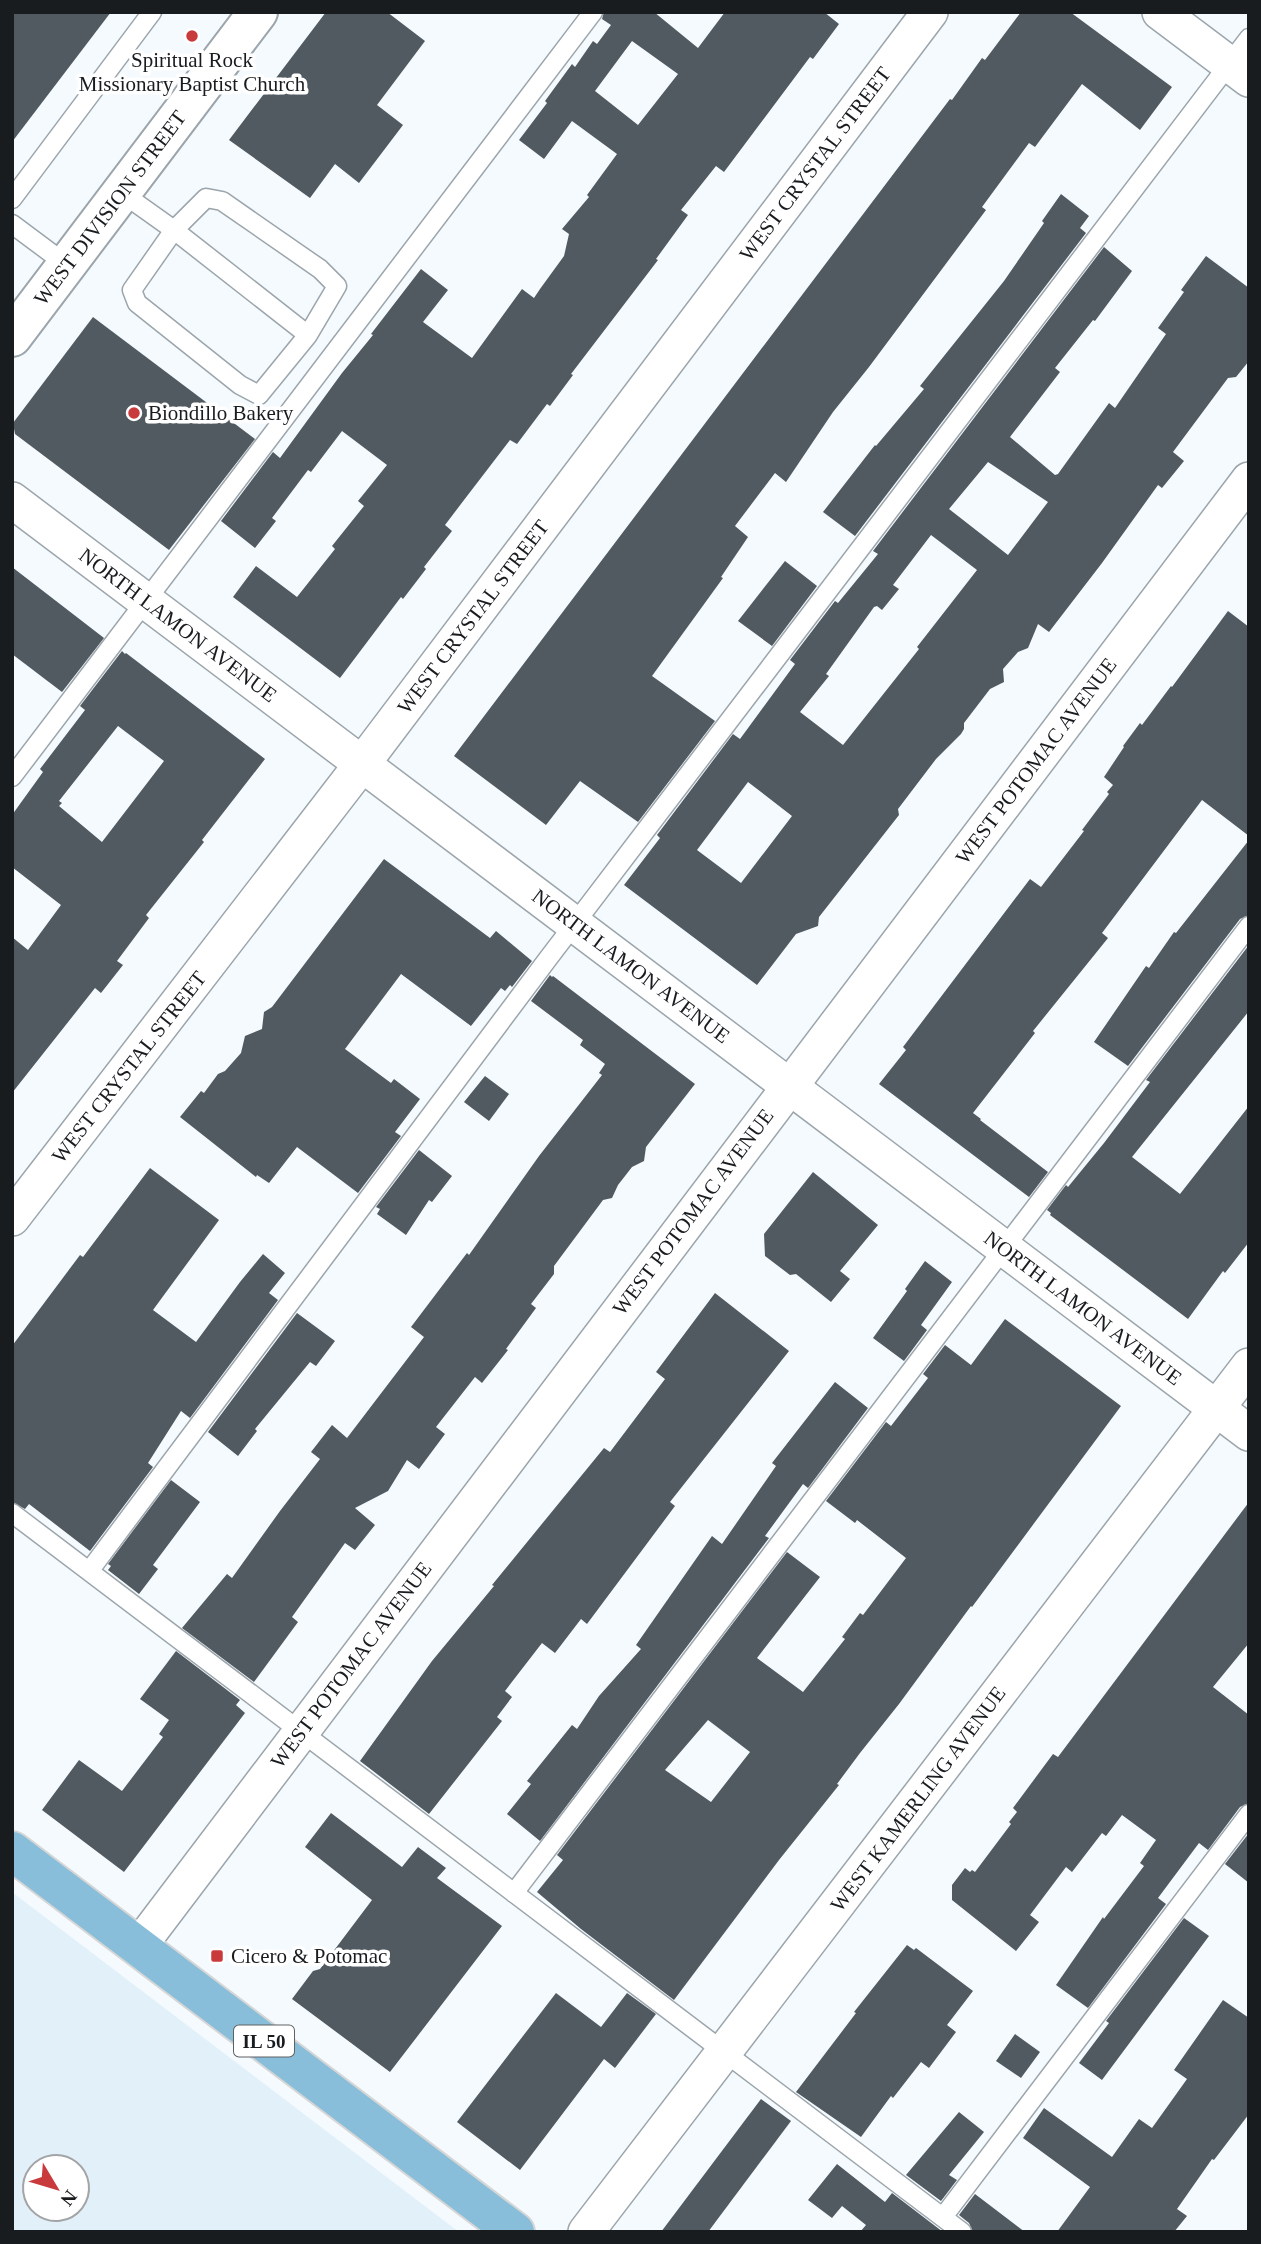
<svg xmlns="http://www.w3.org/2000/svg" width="1261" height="2244" font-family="'Times New Roman',serif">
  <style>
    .built { fill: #e2f1f9; fill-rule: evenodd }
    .building { fill: #515a60; fill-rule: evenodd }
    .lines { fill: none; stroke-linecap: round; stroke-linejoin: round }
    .service-casing { stroke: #9ba5ab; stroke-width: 21 }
    .minor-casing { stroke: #9ba5ab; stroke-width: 38 }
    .secondary-casing { stroke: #9ba5ab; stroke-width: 42 }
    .primary-casing { stroke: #d6d6d7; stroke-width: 42 }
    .service { stroke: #fff; stroke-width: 18 }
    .minor { stroke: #fff; stroke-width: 35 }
    .secondary { stroke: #fff; stroke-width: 38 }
    .primary { stroke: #88bed9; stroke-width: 38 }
    .poi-dot { fill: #c93a3d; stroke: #fff; stroke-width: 2.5 }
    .labels { text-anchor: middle; stroke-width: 7; stroke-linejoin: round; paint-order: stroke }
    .shield { fill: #fff; stroke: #5e6062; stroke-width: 2 }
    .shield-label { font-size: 19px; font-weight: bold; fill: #191c1f }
    .poi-label { font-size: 21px; fill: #191c1f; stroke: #fff; text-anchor: start }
    .street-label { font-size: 21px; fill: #191c1f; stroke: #fff }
  </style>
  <rect width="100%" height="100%" fill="#f4fafe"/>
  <path class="built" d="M12,1892l447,340h-447zM35,2167h42v42h-42z"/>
  <g class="building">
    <path d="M12,12h99l-99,130z"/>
    <path d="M326,12h61l38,29 -48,64 26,20 -44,58 -24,-19 -25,34 -81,-58z"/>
    <path d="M604,12h50l44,36 27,-36h99l15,12 -26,35 -3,-2 -86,115 -8,-6 -35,44 7,5 -32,44 2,1 -87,114 2,1 -23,31 -3,-2 -30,40 -7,-4 -46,60 -19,25 7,6 -28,36 2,2 -23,30 -2,-2 -61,81 -107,-81 23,-31 41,31 38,-48 -3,-3 32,-40 -6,-5 29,-36 -45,-34 -31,41 -3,-2 -36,48 4,3 -21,27 -34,-27 52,-69 7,6 62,-85 31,-38 -2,-1 50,-65 27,21 -25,32 49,36 50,-69 12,9 6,-9 24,-33 5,-22 -7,-5 27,-32 -2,-2 30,-41 -45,-33 -28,38 -25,-19 28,-37 -2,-2 27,-37 3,3 18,-26 4,3 14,-19 -9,-6zM632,41l46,33 -40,51 -43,-34z"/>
    <path d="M1021,12h49l102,75 -32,43 -58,-46 -47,63 -6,-4 -47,64 4,3 -117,157 -36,45 -47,70 -11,-9 -40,53 13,11 -27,40 2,1 -71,98 63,45 -77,101 -58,-41 -34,44 -92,-69 496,-657 2,1 30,-42 3,2z"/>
    <path d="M1061,194l28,22 -9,12 6,5 -231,303 -32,-24 52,-67 1,1 48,-57 -4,-3 84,-105 40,-58 -2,-2z"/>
    <path d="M1104,247l28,24 -37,50 -2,-1 -38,48 5,4 -50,65 45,38 3,-1 51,-71 6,5 51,-74 -8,-6 26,-36 -3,-2 25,-34 43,32v73l-13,16 -8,1 -55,74 11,9 -22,27 -4,-3 -56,78 -53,69 -11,-8 -10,24 -10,4 -15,17 1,13 -14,7 -26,34v6l-3,5 -25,25 -38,50 1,6 -80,102 -1,9 -22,8 -39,51 -133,-100 36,-47 -3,-3 76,-101 7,5 55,-75 -5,-4 45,-59 3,2 40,-49 -5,-3zM988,462l60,40 -40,53 -59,-46zM931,535l46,35 -60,77 2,2 -76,96 -43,-33 29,-36 -3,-2 48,-67 3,-1 5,4 17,-21 -6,-4zM748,782l44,34 -51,67 -44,-33z"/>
    <path d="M93,317l162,122 -86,111 -154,-116 -2,-11z"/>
    <path d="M785,561l32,25 -45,60 -34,-25z"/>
    <path d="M12,567l92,71 -42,54 -50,-38z"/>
    <path d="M1228,611l21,16v209l-47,-36 -100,133 6,5 -75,93 2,2 -62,80 8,6 -1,1 68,52 -19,25 -150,-113 27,-34 -3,-3 127,-168 11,8 43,-56 -2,-1 27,-36 -2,-2 6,-7 -9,-8 20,-30 -1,-1 17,-23 2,2 29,-39 1,1z"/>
    <path d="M122,651l3,3 1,-1 139,106 -63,81 2,2 -58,73 3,3 -32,43 6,4 -22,28 -6,-5 -83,105v-156l16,13 33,-45 -49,-38v-52l31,-43 -3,-3 45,-59 -5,-4zM118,726l46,35 -62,81 -43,-36 3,-3 -3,-2z"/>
    <path d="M1249,840v75l-9,4 -112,147 -34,-24 52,-76 3,2 25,-36 2,1z"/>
    <path d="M384,859l106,79 6,-7 36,30 -20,26 -2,-2 -5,6 -4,-3 -30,38 -70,-52 -56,75 46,34 3,-4 26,20 -25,33 6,4 -43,57 -61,-46 -28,36 -12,-8 -1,2 -76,-60 21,-26 3,2 14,-19 7,-3 16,-18 4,-17 17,-7 2,-17 8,-5z"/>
    <path d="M1249,945v66l-117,146 48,37 69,-88v136l-24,31 -2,-2 -35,48 -138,-104 1,-2 -4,-3 19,-25 2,2 36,-44 46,-61 -4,-2z"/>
    <path d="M550,975l2,2 1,-1 142,108 -49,63 -2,14 -12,6 -14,18 -6,13 -9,2 -49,66v8l-23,30 5,4 -30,41 2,1 -26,33 -7,-6 -39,50 9,7 -26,35 -12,-9 -19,31 -33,17 20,17 -20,25 -10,-7 -53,74 6,5 -44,60 -72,-54 45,-54 5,4 48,-67 40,-52 -9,-7 21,-27 15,13 77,-101 -13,-10 56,-74 2,2 70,-99 63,-81 -3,-2 6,-9 -25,-19 3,-5 -52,-39z"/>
    <path d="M485,1076l24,18 -20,27 -25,-19z"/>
    <path d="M419,1150l33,26 -20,26 -3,-2 -23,35 -29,-21 3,-5 -4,-2z"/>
    <path d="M150,1168l69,52 -66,90 43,32 44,-60 23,-28 22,19 -16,20 9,7 -88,118 -9,-7 -33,52 5,4 -63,84 -61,-47 -4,5 -13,-7v-156l68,-91 3,2z"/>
    <path d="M813,1172l65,53 -38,46 10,8 -19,23 -35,-28 -6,1 -25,-19 -1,-22z"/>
    <path d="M925,1261l27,21 -31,43 6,5 -23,31 -31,-23 34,-47 -2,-2z"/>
    <path d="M715,1293l74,58 -119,151 5,4 -88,118 -6,-5 -26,34 -13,-10 -37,48 7,6 -15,20 5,4 -73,93 -69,-53 72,-100 62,-75 -2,-1 112,-137 6,4 55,-73 -9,-7z"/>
    <path d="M297,1313l38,28 -19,25 -6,-4 -55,67 2,2 -19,25 -30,-24z"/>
    <path d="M1005,1319l116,87 -149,201 -1,-1 -72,98 -39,49 -23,31 2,1 -60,75 -105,140 -93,-71 -44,-37 26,-32 -6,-5 230,-303 33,25 -63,81 46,34 42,-53 -3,-2 18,-24 3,2 43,-57 -49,-38 -2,3 -29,-22 60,-79 5,4 37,-48 -5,-4 22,-29 26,20zM708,1720l42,32 -39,50 -46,-32z"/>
    <path d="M835,1382l33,26 -60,80 -5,-4 -38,52 4,2 -229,303 -33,-27 24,-30 -4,-3 45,-56 5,4 22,-33 42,-47 -5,-4 76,-109 10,8 54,-78 -4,-3z"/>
    <path d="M171,1480l29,22 -47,63 5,4 -19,25 -31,-24 3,-4 -3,-2z"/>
    <path d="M1249,1502v141l-36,44 36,28v88l-9,4 -32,43 -9,-7 -41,55 8,6 -78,104 -32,-23 47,-68 1,2 40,-53 -4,-3 16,-23 -34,-25 -16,21 -4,-3 -30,39 -6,-5 -36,48 9,7 -23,29 -64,-51v-15l13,-17 5,4 2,-2 3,2 36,-48 -2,-2 8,-10 -4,-4 40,-54 5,3z"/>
    <path d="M176,1651l64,49 -4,5 9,8 -121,159 -82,-62 37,-50 43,31 41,-54 -4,-3 10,-14 -29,-21z"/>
    <path d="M331,1813l71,54 16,-20 28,21 -9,10 65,48 -112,146 -98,-73 21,-28 7,-2 52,-69 -67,-53z"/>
    <path d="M1249,1833v50l-24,-19z"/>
    <path d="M1184,1918l25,18 -107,144 -23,-17 30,-40 -3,-2z"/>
    <path d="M907,1945l7,5 2,-2 57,43 -26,34 9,7 -27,36 -8,-6 -28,36 -2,-2 -30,41 -65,-45 60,-79 -2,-1z"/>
    <path d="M556,1993l45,34 26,-34 29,21 -41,54 -11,-9 -84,111 -63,-48z"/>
    <path d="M1223,2000l26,18v96l-35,46 -2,-1 -35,50 10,7 -13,16h-117l33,-45 -67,-49 21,-30 68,49 27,-38 13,9 35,-49 -13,-9z"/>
    <path d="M1015,2034l25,18 -19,26 -25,-17z"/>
    <path d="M761,2099l30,22 -83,111h-47z"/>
    <path d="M959,2112l25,20 -35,43 8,5 -16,21 -35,-26z"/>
    <path d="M837,2164l48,38 7,-9 51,39h-83l6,-7 -24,-19 -10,12 -24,-18z"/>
    <path d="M975,2194l50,38h-52l-4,-9 -10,-8z"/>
  </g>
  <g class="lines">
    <g class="service-casing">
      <g id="service">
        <path d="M122,193l52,37 134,105 -49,60 -19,-10 -103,-82 -5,-13 42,-60 32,-32 16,3 98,68 17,17 -29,49"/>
        <path d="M12,199l140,-187"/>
        <path d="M12,224l55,41"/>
        <path d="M12,777l581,-765"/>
        <path d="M12,1513l950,719"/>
        <path d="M90,1570l457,-610 702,-922"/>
        <path d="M514,1893l735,-967"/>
        <path d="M943,2217l306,-403"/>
      </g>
    </g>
    <g class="minor-casing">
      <g id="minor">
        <path d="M1160,12l89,67"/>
        <path d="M12,500l1237,933"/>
        <path d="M12,1218l350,-454 568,-752"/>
        <path d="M139,1946l1110,-1466"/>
        <path d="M586,2232l663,-866"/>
      </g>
    </g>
    <g class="secondary-casing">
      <path id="secondary" d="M12,337l246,-325"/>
    </g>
    <g class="primary-casing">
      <path id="primary" d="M12,1851l503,381"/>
    </g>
    <use href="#service" class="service"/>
    <use href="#minor" class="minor"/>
    <use href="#secondary" class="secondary"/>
    <use href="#primary" class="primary"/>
  </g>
  <g class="poi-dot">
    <circle cx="192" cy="36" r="7"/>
    <circle cx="134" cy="413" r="7"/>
    <rect x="210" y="1949" width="14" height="14" rx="3.5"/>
  </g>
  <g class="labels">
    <rect class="shield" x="234" y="2025.5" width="60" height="31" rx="5"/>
    <g class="shield-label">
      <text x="264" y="2048">IL 50</text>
    </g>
    <g class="poi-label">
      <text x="192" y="67" text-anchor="middle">Spiritual Rock<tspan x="192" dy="24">Missionary Baptist Church</tspan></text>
      <text x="148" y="420">Biondillo Bakery</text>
      <text x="231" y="1963">Cicero &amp; Potomac</text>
    </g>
    <g class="street-label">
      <text transform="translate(815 164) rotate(-53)" y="7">WEST CRYSTAL STREET</text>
      <text transform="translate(110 208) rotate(-53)" y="7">WEST DIVISION STREET</text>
      <text transform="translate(473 617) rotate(-53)" y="7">WEST CRYSTAL STREET</text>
      <text transform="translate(178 625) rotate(37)" y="7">NORTH LAMON AVENUE</text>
      <text transform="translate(1036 761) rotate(-53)" y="7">WEST POTOMAC AVENUE</text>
      <text transform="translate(631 966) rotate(37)" y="7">NORTH LAMON AVENUE</text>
      <text transform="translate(129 1067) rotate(-52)" y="7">WEST CRYSTAL STREET</text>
      <text transform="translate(693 1212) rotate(-53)" y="7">WEST POTOMAC AVENUE</text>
      <text transform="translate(1083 1308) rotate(37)" y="7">NORTH LAMON AVENUE</text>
      <text transform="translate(351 1665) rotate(-53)" y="7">WEST POTOMAC AVENUE</text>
      <text transform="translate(918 1799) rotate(-53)" y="7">WEST KAMERLING AVENUE</text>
    </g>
  </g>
  <rect width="1261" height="2244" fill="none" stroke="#191c1f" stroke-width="28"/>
  <g transform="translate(56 2188) rotate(128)"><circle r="33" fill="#ffffff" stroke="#a3a4a5" stroke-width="2"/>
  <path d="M0-5L12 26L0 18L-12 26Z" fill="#c93a3d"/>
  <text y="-10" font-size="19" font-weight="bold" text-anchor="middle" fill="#191c1f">N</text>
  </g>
</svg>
